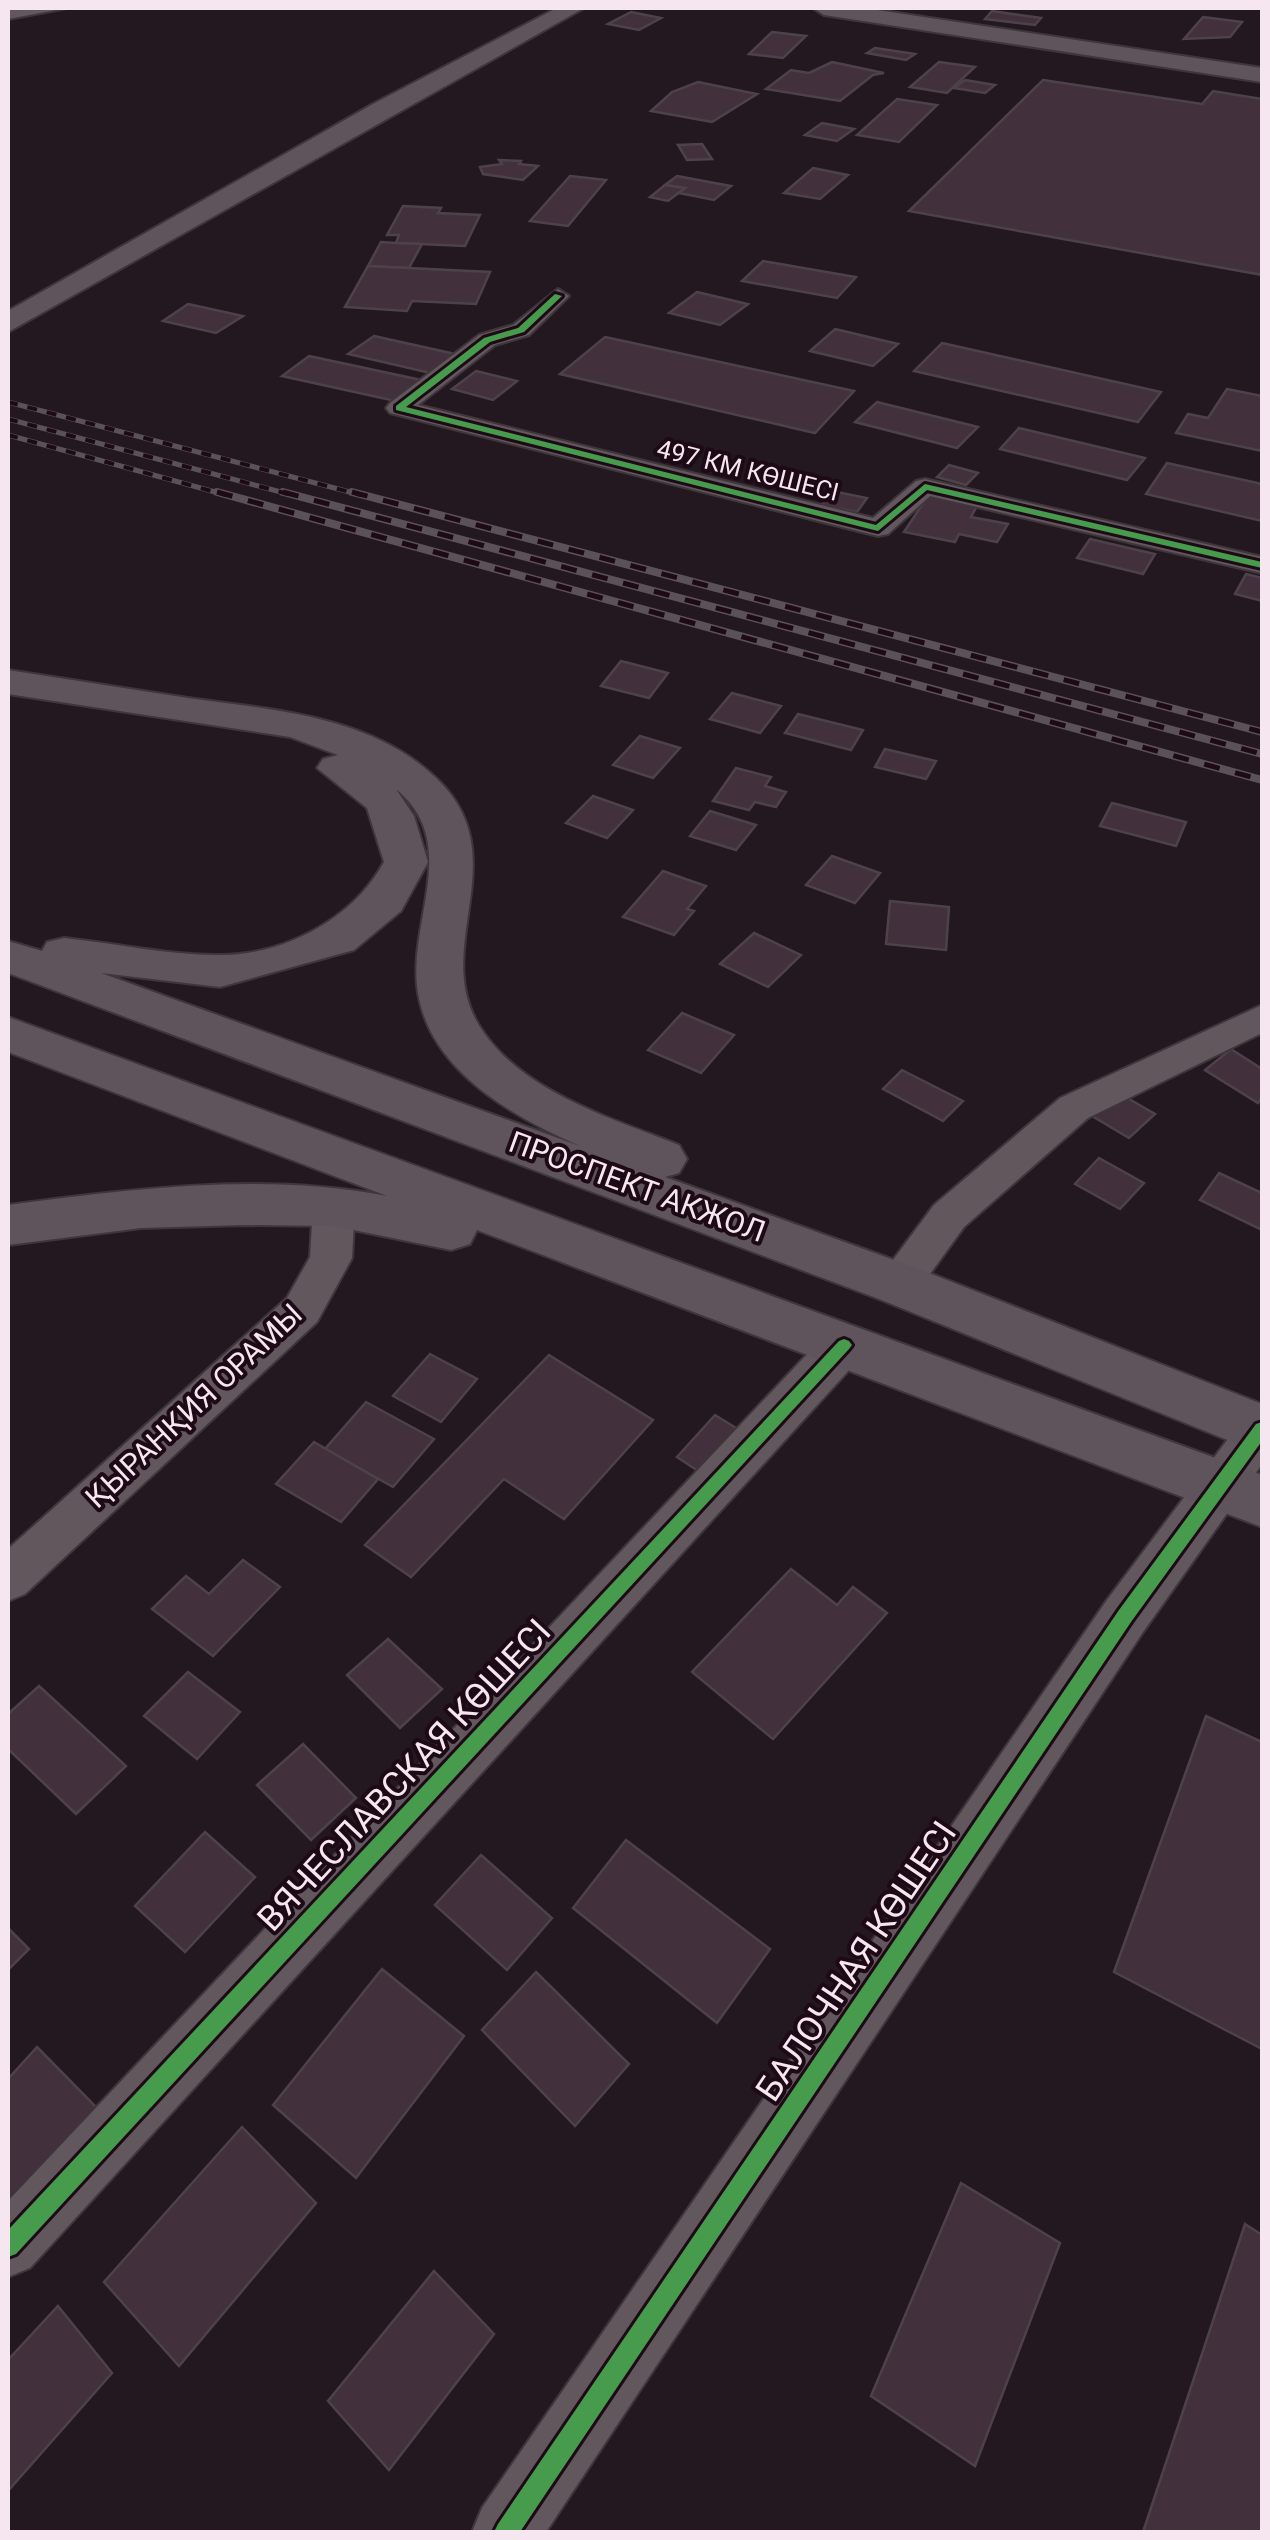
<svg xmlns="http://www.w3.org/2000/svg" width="1270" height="2540" font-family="Roboto,sans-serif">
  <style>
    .building { fill: #42313c; stroke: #4d4249; stroke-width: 2.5 }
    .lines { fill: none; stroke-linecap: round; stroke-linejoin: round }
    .street-casing { stroke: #3e363b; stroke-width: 4 }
    .secondary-casing { stroke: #3e363b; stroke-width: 4 }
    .street { fill: #61575d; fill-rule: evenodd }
    .secondary { fill: #5f545b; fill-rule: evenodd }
    .rail-far1-casing { stroke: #5b5257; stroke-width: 5 }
    .rail-casing { stroke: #5b5257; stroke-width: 8 }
    .rail-far1 { stroke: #1e0a17; stroke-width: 4; stroke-dasharray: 10; stroke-linecap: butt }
    .rail { stroke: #1e0a17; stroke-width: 5; stroke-dasharray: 16; stroke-linecap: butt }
    .cycleway-casing { stroke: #1e0a17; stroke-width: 6 }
    .cycleway { fill: #469c4c; fill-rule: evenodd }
    .labels { text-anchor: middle; stroke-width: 8; stroke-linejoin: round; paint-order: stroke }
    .far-street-label { font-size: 25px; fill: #f5e6ef; stroke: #1e0a17 }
    .street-label { font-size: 30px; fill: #f5e6ef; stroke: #1e0a17 }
    .near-street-label { font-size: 35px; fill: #f5e6ef; stroke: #1e0a17 }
  </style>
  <rect width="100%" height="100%" fill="#23181f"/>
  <g class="building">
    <path d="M992,11l49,7 -6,7 -50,-6z"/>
    <path d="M631,12l30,6 -22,12 -31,-6z"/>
    <path d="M1203,17l39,5 -12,15 -46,2z"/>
    <path d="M772,32l34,4 -23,22 -34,-4z"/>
    <path d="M875,48l40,6 -9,6 -39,-7z"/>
    <path d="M832,62l52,11 -11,2 -33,26 -74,-12 25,-19 18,3z"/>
    <path d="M939,62l36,5 -28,26 -37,-6z"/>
    <path d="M965,80l30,5 -10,8 -31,-5z"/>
    <path d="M1043,80l159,24 11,-13 49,8v176l-353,-64z"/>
    <path d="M698,82l59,12 -45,28 -61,-11 21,-19z"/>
    <path d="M897,99l40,6 -38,37 -42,-7z"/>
    <path d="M822,123l32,6 -17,12 -32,-6z"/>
    <path d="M702,144l10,15 -25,1 -9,-15z"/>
    <path d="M499,160l22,1 -2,3 19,2 -15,14 -40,-6 -3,-7 22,-3z"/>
    <path d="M813,168l35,7 -28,24 -36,-6z"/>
    <path d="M570,176l36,4 -38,46 -38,-5z"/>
    <path d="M677,176l54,10 -17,14 -35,-7 6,-5 -20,-3z"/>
    <path d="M665,185l20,3 -17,13 -18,-4z"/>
    <path d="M403,206l38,2 -3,5 42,2 -15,31 -69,-3 3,-8h-12z"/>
    <path d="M381,242l15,1 26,1 -13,24 -41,-2z"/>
    <path d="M763,261l93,16 -19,21 -95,-17z"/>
    <path d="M368,266l41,2 81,4 -14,32 -64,-3 -5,10 -62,-4z"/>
    <path d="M697,292l51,12 -28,21 -51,-12z"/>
    <path d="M188,304l55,12 -27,17 -53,-12z"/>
    <path d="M835,329l63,15 -25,22 -63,-15z"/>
    <path d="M374,336l81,18 -25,19 -82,-19z"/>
    <path d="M605,337l249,54 -39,42 -255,-59z"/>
    <path d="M942,343l219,49 -23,30 -224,-51z"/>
    <path d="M309,356l112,24 -26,21 -113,-25z"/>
    <path d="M476,371l41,10 -24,19 -41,-11z"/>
    <path d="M1227,389l35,7v55l-86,-18 12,-19 20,4z"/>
    <path d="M877,402l101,25 -21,21 -102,-26z"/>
    <path d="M1019,428l126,30 -18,22 -127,-31z"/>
    <path d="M1167,463l95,21v37l-116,-27z"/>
    <path d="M949,465l29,8 -12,12 -29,-8z"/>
    <path d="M832,491l35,7 -10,14 -35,-7z"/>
    <path d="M928,496l49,10 -6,11 37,7 -11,18 -38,-8 -4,8 -51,-10z"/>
    <path d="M1090,539l65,15 -12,20 -66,-16z"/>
    <path d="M1246,574l16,4v23l-27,-7z"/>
    <path d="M621,661l47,12 -19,25 -48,-12z"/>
    <path d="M732,693l49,13 -21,27 -50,-14z"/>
    <path d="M798,714l65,16 -12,20 -66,-17z"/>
    <path d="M640,736l40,12 -27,30 -40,-13z"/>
    <path d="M885,749l51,12 -10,18 -51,-12z"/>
    <path d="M736,768l35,9 -6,9 21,6 -10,15 -21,-5 -6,8 -36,-9z"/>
    <path d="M593,796l40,14 -26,28 -41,-15z"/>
    <path d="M1112,803l74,19 -10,24 -76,-20z"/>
    <path d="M710,811l46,14 -20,25 -46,-14z"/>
    <path d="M832,856l48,17 -25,30 -49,-18z"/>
    <path d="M663,871l43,15 -19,23 7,2 -20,24 -51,-18z"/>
    <path d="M890,901l59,6 -3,43 -60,-6z"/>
    <path d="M754,933l47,22 -33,32 -48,-23z"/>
    <path d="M682,1013l52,22 -33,38 -53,-23z"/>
    <path d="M1231,1049l31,20v29l-4,5 -53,-33z"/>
    <path d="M902,1070l61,31 -20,20 -60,-32z"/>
    <path d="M1117,1092l38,22 -26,24 -37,-22z"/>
    <path d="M1099,1158l45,25 -24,26 -45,-25z"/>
    <path d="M1219,1173l43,20v37l-62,-30z"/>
    <path d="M430,1354l47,25 -36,43 -48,-26z"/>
    <path d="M549,1355l104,65 -89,99 -60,-40 -93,98 -46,-32z"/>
    <path d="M366,1402l68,37 -41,48 -68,-38z"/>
    <path d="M715,1415l34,21 -42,41 -30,-20z"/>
    <path d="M314,1442l64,37 -37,43 -65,-38z"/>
    <path d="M243,1560l37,27 -67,69 -61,-47 34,-33 23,18z"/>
    <path d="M791,1569l46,36 16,-18 34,26 -114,126 -81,-67z"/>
    <path d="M388,1639l54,50 -42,39 -53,-53z"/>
    <path d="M188,1672l52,40 -43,47 -53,-43z"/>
    <path d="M39,1686l87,80 -50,48 -68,-65v-35z"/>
    <path d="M1206,1716l56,26v307l-148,-77z"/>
    <path d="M303,1744l53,54 -45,42 -54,-55z"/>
    <path d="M205,1832l50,45 -70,75 -50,-46z"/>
    <path d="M626,1840l144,109 -53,74 -144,-115z"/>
    <path d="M481,1855l71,63 -45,52 -72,-65z"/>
    <path d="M8,1928l21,21 -21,21z"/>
    <path d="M382,1969l82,67 -108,142 -83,-73z"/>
    <path d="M536,1972l93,92 -54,62 -93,-96z"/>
    <path d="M37,2047l62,63 -91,103v-134z"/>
    <path d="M242,2127l74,76 -137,163 -75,-84z"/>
    <path d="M961,2183l99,60 -85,223 -104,-70z"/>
    <path d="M1245,2224l17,11v297h-119z"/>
    <path d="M434,2271l60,63 -105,136 -61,-69z"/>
    <path d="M58,2306l54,67 -104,118v-131z"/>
  </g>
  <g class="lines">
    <g class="street-casing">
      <g id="street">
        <path d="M67,8l-59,11v-10z"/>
        <path d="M558,289l11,7 -40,39 -34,10 -77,60 455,113 43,-37 9,-2 337,78v16l-332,-77 -42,38 -10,2 -488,-123 -4,-5 4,-5 89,-68 34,-10z"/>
        <path d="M1262,1005v28l-174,85 -124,109 -50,69 -15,5 -15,-5 -6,-12 6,-12 50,-67 126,-107z"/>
        <path d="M334,1190l15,5 6,11 -3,52 -35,64 -292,272 -17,7v-52l279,-251 23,-41 3,-51 6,-11z"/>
        <path d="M844,1327l16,5 6,13 -6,13 -830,910 -22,9v-76l820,-869z"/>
        <path d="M1262,1410v54l-119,168 -597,900h-74l10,-24 625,-908 139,-185z"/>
      </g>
    </g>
    <g class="secondary-casing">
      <g id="secondary">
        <path d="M557,8h27l-576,324v-21l365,-207z"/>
        <path d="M813,8h51l398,60v14l-438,-67z"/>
        <path d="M8,670c60,9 120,19 180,28 87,12 188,18 253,85 74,77 -11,166 39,244 41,65 133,92 199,118l8,14 -8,14 -14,4 254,92 343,135v50l-383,-155 -871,-326v-32l34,10 5,-9 17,-4c50,5 103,17 153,17 67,1 136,-36 167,-93l-17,-54 -50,-40 6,-9 15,-4 24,9 -72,-27 -282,-43zM396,789c67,55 10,134 22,204 13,79 96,124 162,153l-479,-173 119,14 134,-37 47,-39 27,-49 -14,-46z"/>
        <path d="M8,1017l1254,458v52l-785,-297 -7,14 -19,6 -117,-24 -91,-1 -102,3 -133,17v-40c125,-16 254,-33 379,-9l-379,-144z"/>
      </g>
    </g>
    <use href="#street" class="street"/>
    <use href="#secondary" class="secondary"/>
    <g class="rail-far1-casing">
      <g id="rail-far1">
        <path d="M8,402l353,93"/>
        <path d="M8,419l284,76"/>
        <path d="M8,435l218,60"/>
      </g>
    </g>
    <g class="rail-casing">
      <g id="rail">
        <path d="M217,492l1045,288"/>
        <path d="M283,492l979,262"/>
        <path d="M352,492l910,240"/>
      </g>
    </g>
    <use href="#rail-far1" class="rail-far1"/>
    <use href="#rail" class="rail"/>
    <g class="cycleway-casing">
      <g id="cycleway">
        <path d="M555,294l7,2 -38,36 -34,10 -84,65 470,118 49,-41 337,78v6l-335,-78 -49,41 -482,-121v-4l88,-68 34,-10z"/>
        <path d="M844,1339l5,2 3,4 -3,4 -833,905 -8,3v-27l831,-889z"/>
        <path d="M1262,1422v19l-131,181 -611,910h-26l4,-8 621,-914 137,-186z"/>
      </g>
    </g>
    <use href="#cycleway" class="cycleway"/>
  </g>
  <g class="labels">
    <g class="far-street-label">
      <text transform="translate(748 470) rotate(14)" y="9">497 КМ КӨШЕСІ</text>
    </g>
    <g class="street-label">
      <text transform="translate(637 1187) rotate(20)" y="10">ПРОСПЕКТ АКЖОЛ</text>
      <text transform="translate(194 1406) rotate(-43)" y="10">ҚЫРАНҚИЯ ОРАМЫ</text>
    </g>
    <g class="near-street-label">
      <text transform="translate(404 1775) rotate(-47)" y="12">ВЯЧЕСЛАВСКАЯ КӨШЕСІ</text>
      <text transform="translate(856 1961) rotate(-56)" y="12">БАЛОЧНАЯ КӨШЕСІ</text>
    </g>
  </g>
  <rect width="1270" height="2540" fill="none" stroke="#f5e6ef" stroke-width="20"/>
</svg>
